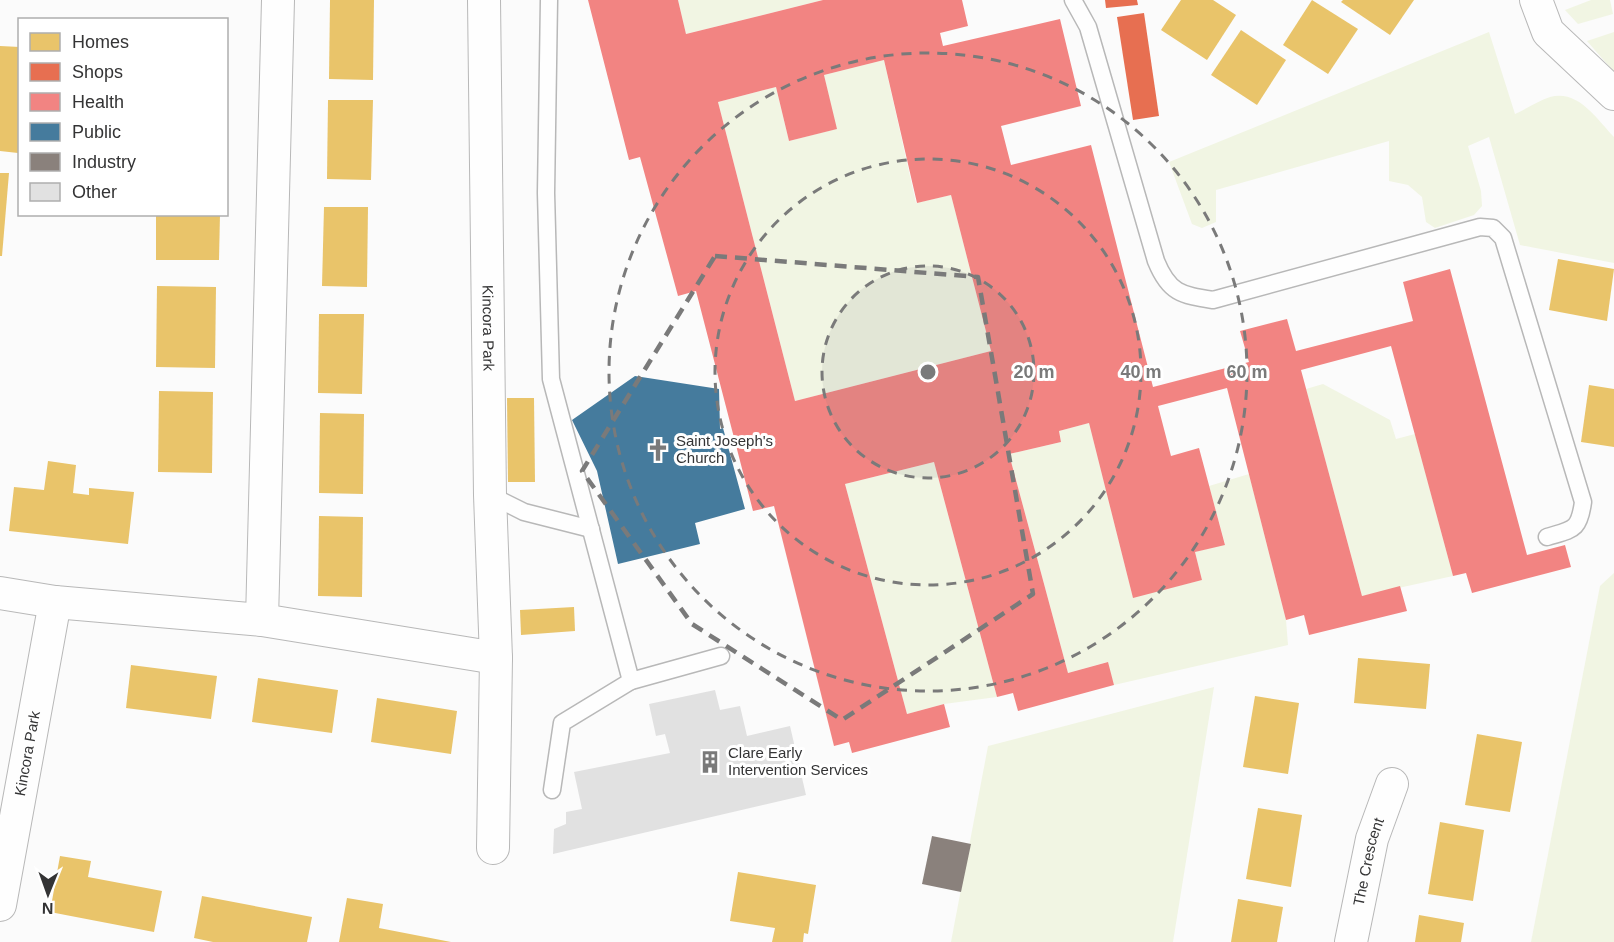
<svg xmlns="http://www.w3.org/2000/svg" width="1614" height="942" font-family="Helvetica,sans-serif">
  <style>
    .green { fill: #f1f5e3 }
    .homes { fill: #e9c46a }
    .shops { fill: #e76f51 }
    .health { fill: #f28482; fill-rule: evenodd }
    .public { fill: #457b9d }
    .industry { fill: #8a817c }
    .building { fill: #e1e1e1 }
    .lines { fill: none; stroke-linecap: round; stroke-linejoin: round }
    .lane-casing { stroke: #b8b8b8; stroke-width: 19 }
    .street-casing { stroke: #b8b8b8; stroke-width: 34 }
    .lane { stroke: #fefefe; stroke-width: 16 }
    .street { stroke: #fefefe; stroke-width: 32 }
    .marked { fill: none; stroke: #7a7a7a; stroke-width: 4.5; stroke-dasharray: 12 8; stroke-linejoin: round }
    .ring { fill: none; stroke: #7a7a7a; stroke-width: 3; stroke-dasharray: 10 8 }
    .labels { text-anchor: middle; stroke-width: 6; stroke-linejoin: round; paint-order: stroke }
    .street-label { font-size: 15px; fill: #343435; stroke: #fff }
    .poi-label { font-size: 15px; fill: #343435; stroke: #fff; text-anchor: start }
    .centre { fill: #7a7a7a; stroke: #fff; stroke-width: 3 }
    .ring-label { font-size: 18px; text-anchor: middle; font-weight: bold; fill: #7a7a7a; stroke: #fff; stroke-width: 6; stroke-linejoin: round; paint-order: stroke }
  </style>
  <rect width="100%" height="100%" fill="#fbfbfb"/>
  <g class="green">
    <path d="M678,0h145l-137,34z"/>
    <path d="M1591,0h19l3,14 -35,10 -13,-14z"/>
    <path d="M1489,32l26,82c11,-5 23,-13 35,-17 28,-8 47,22 64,40v126l-94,-18 -31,-108 -21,9 13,45 1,15 -8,9 -39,13 -9,-6 -4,-25 -14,-12 -19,-4v-40l-173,49v32l-14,6 -10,-4 -23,-62z"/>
    <path d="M1614,32v40l-27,-31z"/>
    <path d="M884,60l32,143 35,-8 40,156 -196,50 -77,-299 58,-15 13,54 47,-12 -12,-54z"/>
    <path d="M1323,384l67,36 6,19 19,-5 38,142 -91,20 -56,-207z"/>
    <path d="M1089,423l44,174 69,-17 -7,-28 30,-8 -16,-58 40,-12 37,146 2,25 -174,40 -7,-23 -39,11 -59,-219 52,-12 -2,-11z"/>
    <path d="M934,462l63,235 -53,7 -37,10 -62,-230z"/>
    <path d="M1614,573v369h-83l69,-356z"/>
    <path d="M1214,687l-41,255h-222l37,-196z"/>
  </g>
  <g class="homes">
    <path d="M330,0h44l-1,80 -44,-1z"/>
    <path d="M1181,0h32l23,15 -29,45 -46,-30z"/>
    <path d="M1312,0l46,29 -30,45 -45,-29z"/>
    <path d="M1343,0h71l-24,35 -49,-33z"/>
    <path d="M1241,30l45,30 -29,45 -46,-30z"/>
    <path d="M0,46l20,1 -2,106 -18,-2z"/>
    <path d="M328,100h45l-2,80 -44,-1z"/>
    <path d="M0,173h9l-7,83h-2z"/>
    <path d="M324,207h44l-1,80 -45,-1z"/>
    <path d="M156,214h64l-1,46h-63z"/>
    <path d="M1558,259l56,10 -7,52 -58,-11z"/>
    <path d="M157,286l59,1 -1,81 -59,-1z"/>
    <path d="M319,314h45l-2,80 -44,-1z"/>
    <path d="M1589,385l25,4v58l-33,-5z"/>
    <path d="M159,391l54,1 -1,81 -54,-1z"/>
    <path d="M507,398h27l1,84h-27z"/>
    <path d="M320,413l44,1 -1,80 -44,-1z"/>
    <path d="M48,461l28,4 -3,28 16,2v-7l45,4 -6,52 -119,-13 5,-44 30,3z"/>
    <path d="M319,516l44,1 -1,80 -44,-1z"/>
    <path d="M574,607l1,24 -54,4 -1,-25z"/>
    <path d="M1358,658l72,6 -4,45 -72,-6z"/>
    <path d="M131,665l86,11 -6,43 -85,-11z"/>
    <path d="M258,678l80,12 -6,43 -80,-11z"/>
    <path d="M1255,696l44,7 -11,71 -45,-7z"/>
    <path d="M377,698l80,13 -6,43 -80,-12z"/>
    <path d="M1477,734l45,8 -12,70 -45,-7z"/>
    <path d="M1258,808l44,7 -11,72 -45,-8z"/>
    <path d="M1440,822l44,8 -11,71 -45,-7z"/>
    <path d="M60,856l31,5 -3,16 74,14 -8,41 -104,-20z"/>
    <path d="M738,872l78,13 -8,49 -4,-1 -1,9h-31l3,-14 -45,-7z"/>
    <path d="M202,896l110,21 -5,25h-94l-19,-4z"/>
    <path d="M347,898l36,6 -4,24 72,14h-112z"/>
    <path d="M1238,899l45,8 -6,35h-46z"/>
    <path d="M1419,915l45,8 -3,19h-46z"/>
  </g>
  <g class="shops">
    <path d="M1105,0h32l1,5 -32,3z"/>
    <path d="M1144,13l15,103 -26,4 -16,-103z"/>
  </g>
  <path class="health" d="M588,0h90l8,34 137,-34h139l6,26 -28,7 3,13 117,-27 21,87 -80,20 10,39 80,-20 62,242 96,-25 -9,-31 47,-12 9,32 117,-30 -10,-39 47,-13 77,286 38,-10 6,22 -99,26 -6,-20 -13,3 -62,-230 -90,24 61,226 38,-10 7,25 -98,24 -5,-20 -18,5 -59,-232 -69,18 13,50 28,-8 26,97 -30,7 7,28 -69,18 -44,-175 -30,8 2,11 -52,12 59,219 40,-11 6,23 -96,26 -5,-18 -16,4 -63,-235 -89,22 62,230 37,-10 6,23 -98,26 -3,-11 -15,4 -60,-240 -21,5 -57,-220 -18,5 -38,-139 -11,3zM884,60l33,143 34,-8 40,156 -196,50 -77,-299 58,-15 13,54 48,-12 -13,-54z"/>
  <path class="public" d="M635,376l84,13 1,40 3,-1 22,81 -50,14 5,21 -82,20 -21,-93 -25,-51z"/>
  <path class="industry" d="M932,836l39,8 -10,48 -39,-8z"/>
  <path class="building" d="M715,690l5,20 20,-4 7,30 43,-10 16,69 -253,59 1,-25 12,-5v-12l16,-3 -8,-37 96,-19 -5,-19 -9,2 -7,-32z"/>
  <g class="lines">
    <g class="lane-casing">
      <g id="lane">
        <path d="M549,0l-3,193 5,186 80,302 90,-25"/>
        <path d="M1073,0l15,27 68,234c13,32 25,34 57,39l267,-73 13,1 10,10 80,264c-4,29 -10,27 -36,35"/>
        <path d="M490,495l34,17 67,17"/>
        <path d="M552,790l10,-67 69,-42"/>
      </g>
    </g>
    <g class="street-casing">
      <g id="street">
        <path d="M278,0l-16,620 234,38"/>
        <path id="s1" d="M484,0l6,495 6,163 -3,190"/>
        <path d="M1536,0l12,32 66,62"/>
        <path d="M0,593l55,9 207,18"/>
        <path id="s2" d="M0,905l55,-303"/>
        <path id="s3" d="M1351,942l21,-103 20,-55"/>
      </g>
    </g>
    <use href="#lane" class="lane"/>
    <use href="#street" class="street"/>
  </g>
  <path class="marked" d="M715,256l263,21 55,317 -191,126 -150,-96 -110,-153z"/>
  <circle cx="928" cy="372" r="106" fill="#7a7a7a" fill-opacity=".12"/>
  <g class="ring">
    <circle cx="928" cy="372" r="106"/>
    <circle cx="928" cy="372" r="213"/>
    <circle cx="928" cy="372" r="319"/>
  </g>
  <defs>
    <g id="church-bare" transform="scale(1.8)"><path d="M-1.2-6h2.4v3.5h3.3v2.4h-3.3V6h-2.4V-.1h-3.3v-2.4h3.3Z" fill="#7a7a7a" stroke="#fff" stroke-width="2.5" paint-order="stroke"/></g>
    <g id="building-bare" transform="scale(1.8)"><path d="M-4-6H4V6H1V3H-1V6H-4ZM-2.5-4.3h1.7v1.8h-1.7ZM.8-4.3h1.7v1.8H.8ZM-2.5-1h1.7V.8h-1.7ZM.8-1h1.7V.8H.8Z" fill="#7a7a7a" stroke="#fff" stroke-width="2.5" paint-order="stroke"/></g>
  </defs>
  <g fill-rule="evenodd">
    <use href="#church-bare" x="658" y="450"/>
    <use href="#building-bare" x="710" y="762"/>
  </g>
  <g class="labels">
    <g class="street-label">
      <text dy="5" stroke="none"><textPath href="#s1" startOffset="328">Kincora Park</textPath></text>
      <text dy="5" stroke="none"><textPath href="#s2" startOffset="154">Kincora Park</textPath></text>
      <text dy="5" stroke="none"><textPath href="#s3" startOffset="82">The Crescent</textPath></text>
    </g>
    <g class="poi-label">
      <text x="676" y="446">Saint Joseph's<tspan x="676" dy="17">Church</tspan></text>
      <text x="728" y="758">Clare Early<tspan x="728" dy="17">Intervention Services</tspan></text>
    </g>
  </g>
  <circle cx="928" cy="372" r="9" class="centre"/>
  <g class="ring-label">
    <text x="1034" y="378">20 m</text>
    <text x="1141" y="378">40 m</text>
    <text x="1247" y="378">60 m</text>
  </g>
  <rect x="18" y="18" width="210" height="198" fill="#ffffff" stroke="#aeaeae" stroke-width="1.5"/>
  <rect x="30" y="33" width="30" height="18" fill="#e9c46a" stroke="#aeaeae" stroke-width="1.5"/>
  <text x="72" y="48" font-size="18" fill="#343435">Homes</text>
  <rect x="30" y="63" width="30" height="18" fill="#e76f51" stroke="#aeaeae" stroke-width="1.5"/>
  <text x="72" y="78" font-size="18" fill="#343435">Shops</text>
  <rect x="30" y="93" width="30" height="18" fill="#f28482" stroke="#aeaeae" stroke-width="1.5"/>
  <text x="72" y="108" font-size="18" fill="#343435">Health</text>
  <rect x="30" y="123" width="30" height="18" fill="#457b9d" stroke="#aeaeae" stroke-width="1.5"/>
  <text x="72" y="138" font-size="18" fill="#343435">Public</text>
  <rect x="30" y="153" width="30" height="18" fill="#8a817c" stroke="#aeaeae" stroke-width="1.5"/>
  <text x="72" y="168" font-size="18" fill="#343435">Industry</text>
  <rect x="30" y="183" width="30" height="18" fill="#e1e1e1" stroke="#aeaeae" stroke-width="1.5"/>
  <text x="72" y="198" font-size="18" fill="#343435">Other</text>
  <g transform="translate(48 894) rotate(181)" stroke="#ffffff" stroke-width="4.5" paint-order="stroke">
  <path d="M0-4.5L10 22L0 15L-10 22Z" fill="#343435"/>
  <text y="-9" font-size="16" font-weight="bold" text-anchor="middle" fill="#343435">N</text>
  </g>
</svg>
